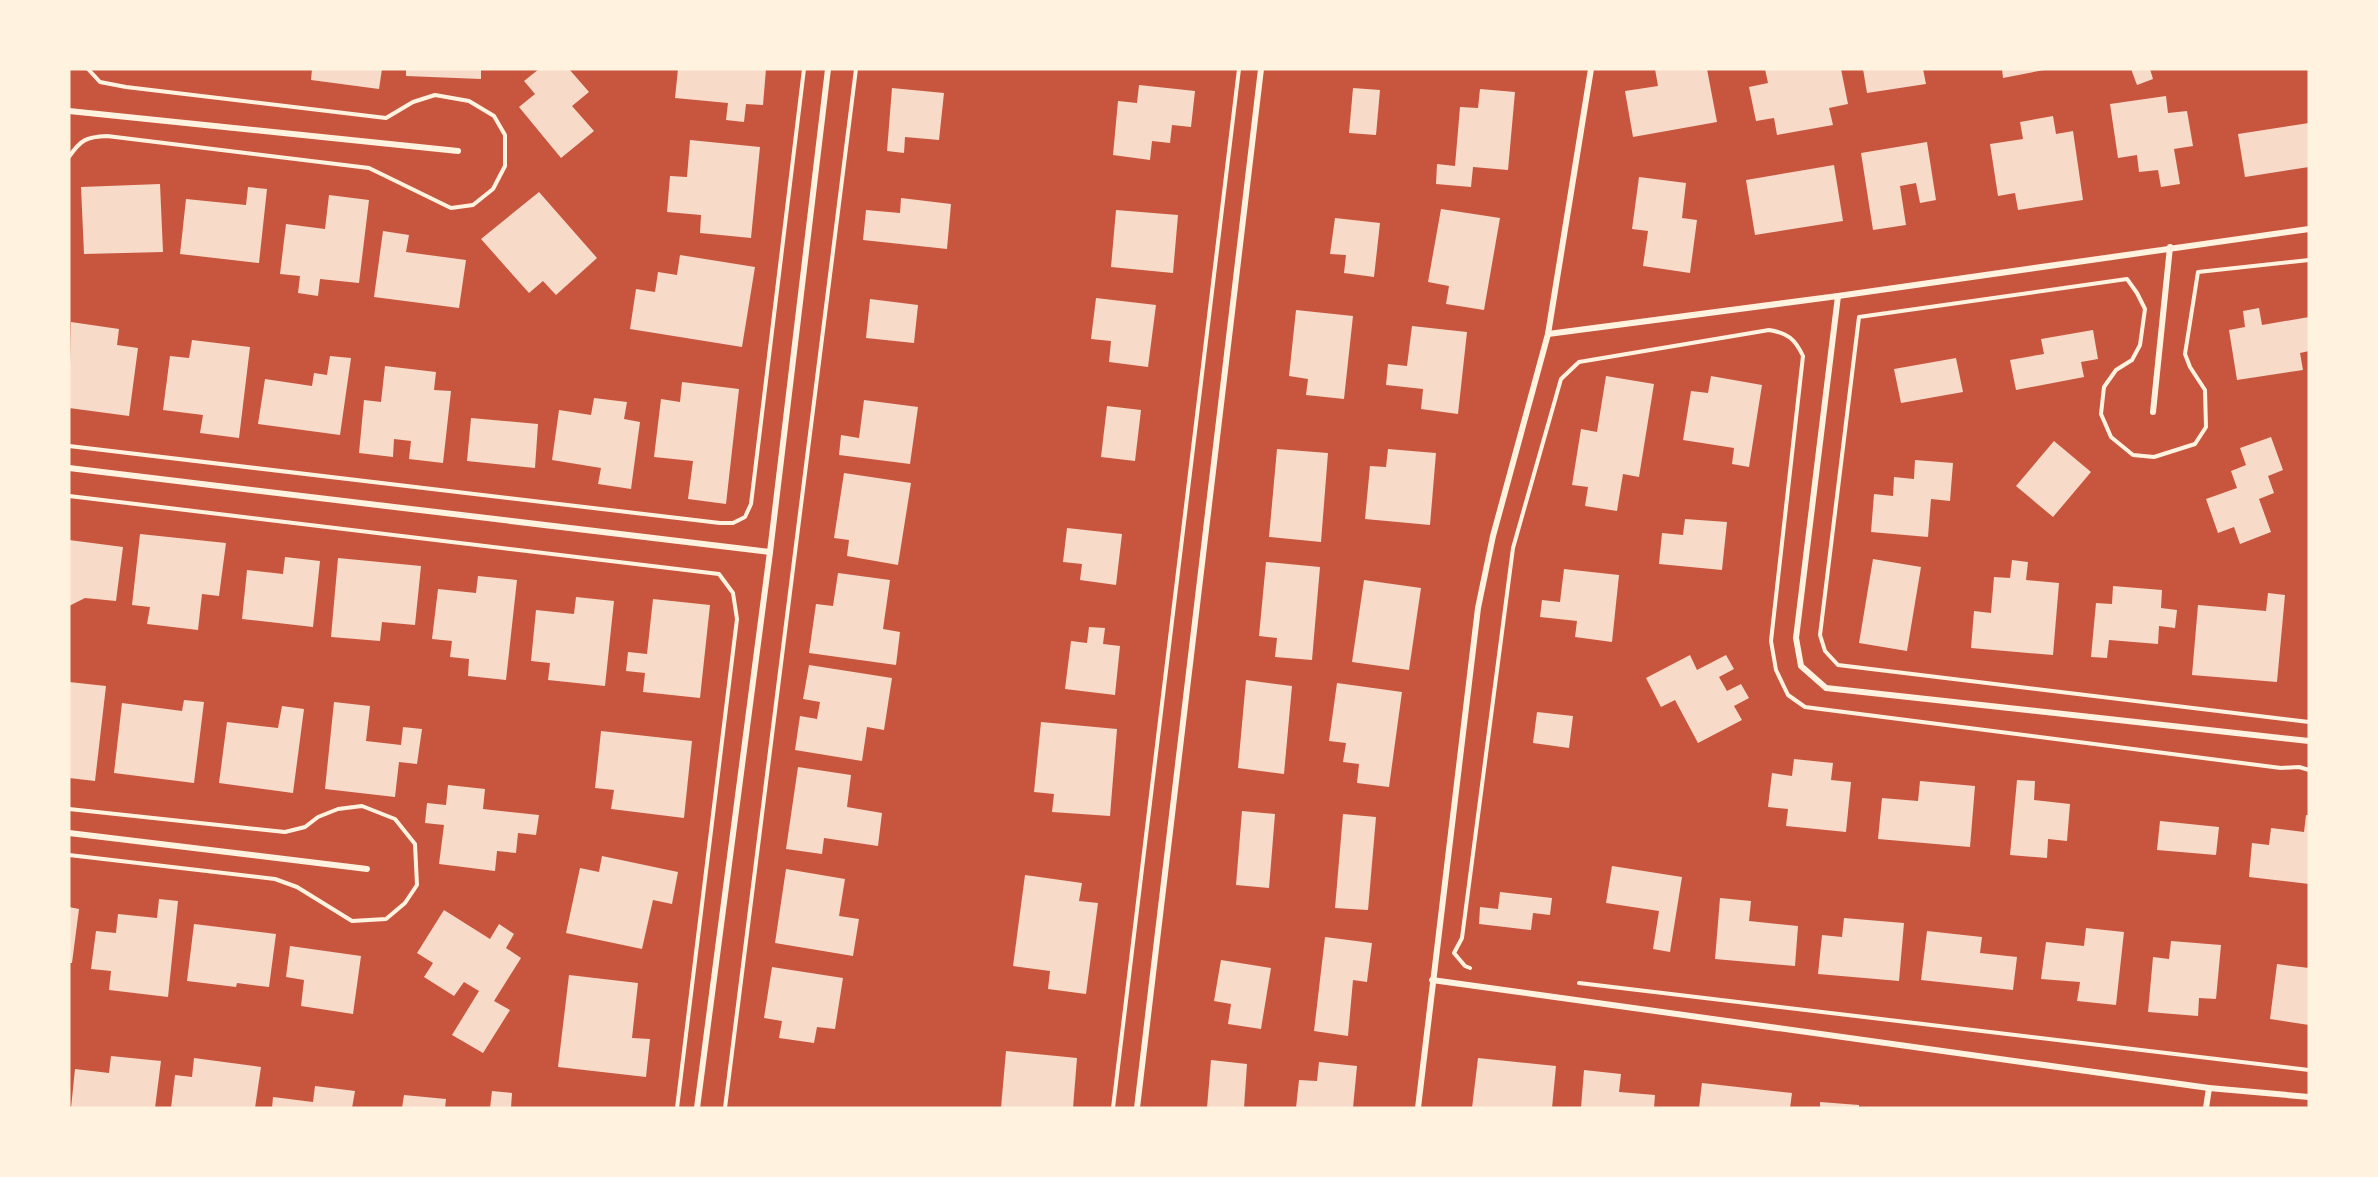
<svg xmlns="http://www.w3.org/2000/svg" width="2378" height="1177" font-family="'Fira Sans Condensed',sans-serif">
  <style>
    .building { fill: #f7dbc8 }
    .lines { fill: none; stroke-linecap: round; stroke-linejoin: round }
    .path { stroke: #fff3e0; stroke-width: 4 }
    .minor { stroke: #fff3e0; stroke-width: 6 }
  </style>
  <rect width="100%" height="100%" fill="#c8553d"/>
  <g class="building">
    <path d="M312,69h70l-3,20 -68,-9z"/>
    <path d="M406,69h75v10l-75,-3z"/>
    <path d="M539,69h30l20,23 -17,14 22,25 -33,27 -42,-51 16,-13 -11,-13z"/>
    <path d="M678,69h88l-3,36 -17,-1 -2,18 -18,-2 2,-17 -53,-5z"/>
    <path d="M1655,69h52l10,53 -84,15 -8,-46 33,-5z"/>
    <path d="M1765,69h76l7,35 -19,4 4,17 -56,10 -3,-17 -18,3 -7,-34 19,-4z"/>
    <path d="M1863,69h60l3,15 -59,9z"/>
    <path d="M2002,69h42v1l-41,8z"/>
    <path d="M2131,69h19l3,10 -16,6z"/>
    <path d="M1139,85l56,6 -4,36 -19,-2 -2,18 -18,-2 -2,19 -37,-5 5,-54 19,2z"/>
    <path d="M892,88l52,5 -5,47 -34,-3 -1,16 -17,-2z"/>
    <path d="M1353,88l27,2 -4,45 -27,-2z"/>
    <path d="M1480,89l35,3 -7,78 -35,-3 -2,20 -35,-3 1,-20 18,2 5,-59 18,1z"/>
    <path d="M2166,96l2,17 19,-2 6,35 -19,3 6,35 -19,3 -3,-17 -19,2 -2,-17 -19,3 -8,-54z"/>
    <path d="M2053,116l3,18 17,-3 10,69 -65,10 -3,-17 -17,3 -8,-52 33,-5 -3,-17z"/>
    <path d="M2309,123v44l-64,10 -7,-43z"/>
    <path d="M690,140l70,7 -9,91 -51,-5 1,-18 -34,-3 3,-36 17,1z"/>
    <path d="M1927,142l9,58 -16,3 -4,-20 -16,3 6,39 -33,5 -12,-77z"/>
    <path d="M1834,165l9,56 -88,14 -9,-55z"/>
    <path d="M1639,177l47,6 -4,35 15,2 -7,53 -47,-7 5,-35 -16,-2z"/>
    <path d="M160,184l3,68 -79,2 -3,-67z"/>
    <path d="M248,187l19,2 -8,74 -79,-9 6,-55 60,6z"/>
    <path d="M539,192l58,66 -41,37 -13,-14 -14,12 -48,-54z"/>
    <path d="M329,195l40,5 -10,83 -39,-4 -2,17 -20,-3 2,-17 -20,-2 6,-50 39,5z"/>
    <path d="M901,198l50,6 -4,45 -84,-9 3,-30 34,3z"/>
    <path d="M1441,209l59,9 -16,92 -38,-6 3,-18 -21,-4z"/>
    <path d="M1116,210l62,5 -5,58 -62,-6z"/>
    <path d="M1335,218l45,5 -6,54 -30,-4 2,-18 -16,-1z"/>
    <path d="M383,231l26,4 -3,17 60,8 -7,48 -85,-11z"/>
    <path d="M680,255l75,12 -13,80 -112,-18 6,-40 19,3 3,-20 19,3z"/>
    <path d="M1096,298l60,7 -8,62 -39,-5 2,-21 -20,-2z"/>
    <path d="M870,299l48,6 -4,38 -48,-5z"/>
    <path d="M2259,308l3,17 47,-8v34l-9,2 3,17 -66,10 -8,-50 16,-3 -2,-16z"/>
    <path d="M1296,310l57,6 -9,83 -38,-4 2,-16 -19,-3z"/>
    <path d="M71,322l48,7 -2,16 21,3 -9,68 -60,-8z"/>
    <path d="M1412,326l55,6 -9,82 -37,-5 2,-20 -37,-4 2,-21 19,2z"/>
    <path d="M2093,330l5,29 -17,3 3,15 -68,13 -6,-30 34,-6 -3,-15z"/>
    <path d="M192,340l58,7 -11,91 -39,-5 3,-18 -40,-5 7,-54 19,2z"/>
    <path d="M330,356l21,2 -11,77 -82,-11 7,-45 47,7 2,-13 13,2z"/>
    <path d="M1956,358l7,34 -62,11 -7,-34z"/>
    <path d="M385,366l51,6 -2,18 17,1 -8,72 -34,-4 2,-18 -17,-2 -1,18 -34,-4 5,-53 17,2z"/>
    <path d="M1606,376l48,8 -15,93 -16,-3 -6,37 -32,-5 3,-19 -16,-2 9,-56 16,3z"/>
    <path d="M1711,376l51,9 -13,82 -17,-3 2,-16 -51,-8 8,-49 17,2z"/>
    <path d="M682,382l57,7 -13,115 -38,-5 5,-38 -39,-4 7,-58 19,3z"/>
    <path d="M594,398l33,4 -3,17 16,3 -9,67 -33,-5 3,-16 -49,-8 7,-50 32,5z"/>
    <path d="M864,400l54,7 -8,57 -71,-9 2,-20 18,3z"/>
    <path d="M1107,406l34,4 -6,51 -34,-4z"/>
    <path d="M471,418l67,6 -3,44 -68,-7z"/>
    <path d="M2271,437l12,33 -15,6 6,17 -15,6 12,33 -31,12 -6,-17 -16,6 -12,-34 31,-11 -6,-17 15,-6 -6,-17z"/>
    <path d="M2054,441l37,31 -38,45 -37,-31z"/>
    <path d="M1277,449l51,4 -7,89 -52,-5z"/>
    <path d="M1388,449l48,4 -6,72 -65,-6 5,-53 16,1z"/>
    <path d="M1915,460l38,3 -3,38 -19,-2 -3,38 -57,-5 3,-38 19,2 1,-19 20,2z"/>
    <path d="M844,473l67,10 -13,82 -51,-9 2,-16 -15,-2z"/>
    <path d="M1685,519l42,3 -5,48 -63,-6 3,-31 21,2z"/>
    <path d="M1067,528l55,6 -6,51 -36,-5 2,-16 -19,-2z"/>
    <path d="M140,534l86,9 -7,53 -17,-2 -4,36 -51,-6 3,-17 -18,-2z"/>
    <path d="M69,540l54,7 -7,54 -31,-3 -16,8z"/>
    <path d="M285,557l35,4 -7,66 -71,-8 5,-49 36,4z"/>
    <path d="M338,558l83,8 -6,59 -33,-3 -2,19 -49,-4z"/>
    <path d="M1873,559l48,8 -14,84 -48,-8z"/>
    <path d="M2012,560l16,2 -2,18 33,3 -6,72 -82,-7 3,-37 17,2 3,-36 16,1z"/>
    <path d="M1266,562l54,5 -8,93 -37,-3 2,-19 -18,-2z"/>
    <path d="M1564,569l55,6 -7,67 -37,-5 2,-16 -37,-4 2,-17 18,2z"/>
    <path d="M838,573l52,7 -7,49 17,3 -4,33 -87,-12 7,-49 17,2z"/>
    <path d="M478,576l39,4 -11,100 -38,-4 1,-17 -19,-2 2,-16 -20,-2 6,-50 38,4z"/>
    <path d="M1364,580l57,8 -12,82 -57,-8z"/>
    <path d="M2113,586l49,4 -1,18 16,2 -2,18 -16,-2 -1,18 -49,-4 -2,18 -16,-1 5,-54 16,1z"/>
    <path d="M2268,593l17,2 -8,87 -85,-7 6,-70 68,6z"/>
    <path d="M576,597l38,4 -9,85 -57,-6 2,-17 -19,-2 5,-51 38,4z"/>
    <path d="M653,599l57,6 -10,93 -57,-6 2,-19 -19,-2 2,-19 19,2z"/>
    <path d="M1089,627l16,1 -2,16 17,2 -5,49 -50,-6 6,-48 16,2z"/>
    <path d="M1690,655l7,15 29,-15 8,14 -15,8 8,14 14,-7 8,14 -15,8 8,14 -44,23 -23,-43 -14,7 -15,-29z"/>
    <path d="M809,665l83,13 -8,52 -17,-3 -5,34 -67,-11 5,-34 17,3 3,-17 -17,-3z"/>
    <path d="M1246,680l46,6 -8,88 -46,-6z"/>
    <path d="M69,682l37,4 -11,95 -26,-3z"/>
    <path d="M1337,683l65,9 -13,95 -32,-4 2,-19 -16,-2 3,-19 -17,-2z"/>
    <path d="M184,700l20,2 -10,81 -80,-10 8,-70 60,8z"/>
    <path d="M334,702l36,4 -4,35 35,4 2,-18 19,2 -5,35 -18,-2 -4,35 -70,-8z"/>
    <path d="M282,706l22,3 -11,84 -74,-10 8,-61 51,6z"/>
    <path d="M1537,712l36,4 -4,32 -36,-5z"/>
    <path d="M1041,722l76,7 -7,87 -58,-4 2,-18 -20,-2z"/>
    <path d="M601,731l91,10 -8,77 -73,-9 3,-19 -19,-2z"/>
    <path d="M1794,759l39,4 -2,17 20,2 -5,50 -60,-6 2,-17 -20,-2 4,-34 20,3z"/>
    <path d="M798,767l53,8 -4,32 35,6 -4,33 -54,-8 -2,16 -36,-5z"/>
    <path d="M2017,780l18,1 -1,19 36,4 -3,37 -19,-2 -1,19 -37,-3z"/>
    <path d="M1920,781l55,5 -5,61 -92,-8 4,-41 36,3z"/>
    <path d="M448,785l37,4 -2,20 56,6 -3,20 -18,-2 -2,20 -19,-2 -2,20 -56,-7 5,-39 -19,-2 2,-20 19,2z"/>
    <path d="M1242,811l33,3 -6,74 -33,-3z"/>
    <path d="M1343,814l33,3 -8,93 -33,-2z"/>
    <path d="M2306,815h3v69l-60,-7 3,-34 17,2 2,-17 33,4z"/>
    <path d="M2160,821l59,6 -3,28 -59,-5z"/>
    <path d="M602,856l76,16 -6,32 -19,-4 -11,49 -76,-16 14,-65 19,4z"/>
    <path d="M1612,866l70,11 -12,75 -17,-3 6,-38 -53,-8z"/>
    <path d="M786,869l59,10 -6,37 20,3 -6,37 -78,-13z"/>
    <path d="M1025,875l57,8 -3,18 19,2 -12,91 -38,-5 2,-18 -37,-5z"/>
    <path d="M1500,892l52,6 -2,17 -17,-2 -2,17 -52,-6 1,-17 18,2z"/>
    <path d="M1720,898l31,3 -2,20 49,5 -3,40 -80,-7z"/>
    <path d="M159,899l19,2 -10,96 -59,-7 2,-19 -20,-2 5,-38 20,2 2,-19 39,4z"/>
    <path d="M69,907l10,2 -7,54h-3z"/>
    <path d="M444,910l46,29 9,-15 15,10 -8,14 15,10 -27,43 16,9 -27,43 -31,-18 27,-44 -15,-9 -10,14 -30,-19 9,-14 -16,-10z"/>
    <path d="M1844,918l60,5 -5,58 -81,-7 4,-39 20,2z"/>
    <path d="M194,924l82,10 -7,53 -32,-4 -1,4 -49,-6z"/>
    <path d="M2086,928l38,4 -8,73 -39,-4 3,-19 -39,-3 5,-37 38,4z"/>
    <path d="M1927,931l55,6 -2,16 37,4 -4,33 -92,-10z"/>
    <path d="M1325,937l47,6 -5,39 -14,-2 -5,56 -34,-5z"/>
    <path d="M2171,941l50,4 -5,54 -17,-1 -1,18 -50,-4 5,-55 16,2z"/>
    <path d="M290,946l71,10 -8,58 -52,-8 3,-26 -18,-3z"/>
    <path d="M1221,960l50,8 -10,61 -33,-5 3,-20 -17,-3z"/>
    <path d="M2277,964l32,4v57l-39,-6z"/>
    <path d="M772,967l71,11 -8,51 -18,-2 -3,16 -35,-5 3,-17 -18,-3z"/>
    <path d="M569,975l69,8 -6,55 18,1 -4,38 -88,-10z"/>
    <path d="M1006,1051l71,7 -4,50h-72z"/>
    <path d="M111,1056l50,5 -6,47h-84l4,-39 34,4z"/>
    <path d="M194,1058l67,9 -6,41h-84l4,-33 17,2z"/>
    <path d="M1478,1058l78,8 -4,42h-80z"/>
    <path d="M1211,1060l36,4 -3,44h-37z"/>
    <path d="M1319,1062l38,4 -4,42h-57l3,-28 18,1z"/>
    <path d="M1584,1070l37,4 -2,18 36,3 -1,13h-73z"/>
    <path d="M1702,1083l90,10 -2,15h-91z"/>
    <path d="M315,1086l40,5 -3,17h-80l1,-11 40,5z"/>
    <path d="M492,1091l20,2 -1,15h-21z"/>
    <path d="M404,1095l42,4 -1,9h-43z"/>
    <path d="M1820,1102l39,3v3h-39z"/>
  </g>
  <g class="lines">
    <g class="path">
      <path d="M69,157c12,-18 18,-20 38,-21l262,32 82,40 22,-3 20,-16 12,-23v-31l-11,-19 -25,-15 -34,-6 -22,7 -27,16 -260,-31 -26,-5 -12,-13"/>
      <path d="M2309,260l-111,12 -13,82 5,13 15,23 1,37 -11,17 -41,13 -21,-2 -22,-18 -10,-23 3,-27 12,-17 16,-10 8,-15 5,-36 -8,-16 -10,-14 -268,38 -39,318 5,16 13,14 471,57"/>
      <path d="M69,446l651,77h13l12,-6 6,-13 53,-435"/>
      <path d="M69,496l650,78 14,19 4,26 -60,489"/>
      <path d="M69,809l216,23 20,-5 13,-10 20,-8 24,-3 33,13 20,25 2,41 -12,18 -19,16 -34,2 -55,-34 -22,-8 -206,-24"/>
      <path d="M1470,968l-5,-2 -11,-13 8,-15 51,-390 48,-169 18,-17 190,-32c19,3 26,9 34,26l-32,285 5,29 12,25 17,12 476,61 18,-1 10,3"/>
      <path d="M1579,983l730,87"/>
      <path d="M725,1108l131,-1039"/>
      <path d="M1113,1108l126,-1039"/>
    </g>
    <g class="minor">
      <path d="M69,111l389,40"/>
      <path d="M1838,296l-42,342 5,28 25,22 483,53"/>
      <path d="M1548,334l290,-38 471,-67"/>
      <path d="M2153,412l17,-165"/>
      <path d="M69,468l701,84"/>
      <path d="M69,833l298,36"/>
      <path d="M1432,980l777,108 100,9"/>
      <path d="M697,1108l73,-556 58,-483"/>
      <path d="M1137,1108l124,-1039"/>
      <path d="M1418,1108l60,-500 15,-72 55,-202 43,-265"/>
      <path d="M2206,1108l3,-20"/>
    </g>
  </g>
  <rect width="2378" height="1177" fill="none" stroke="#fff3e0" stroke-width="141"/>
</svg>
